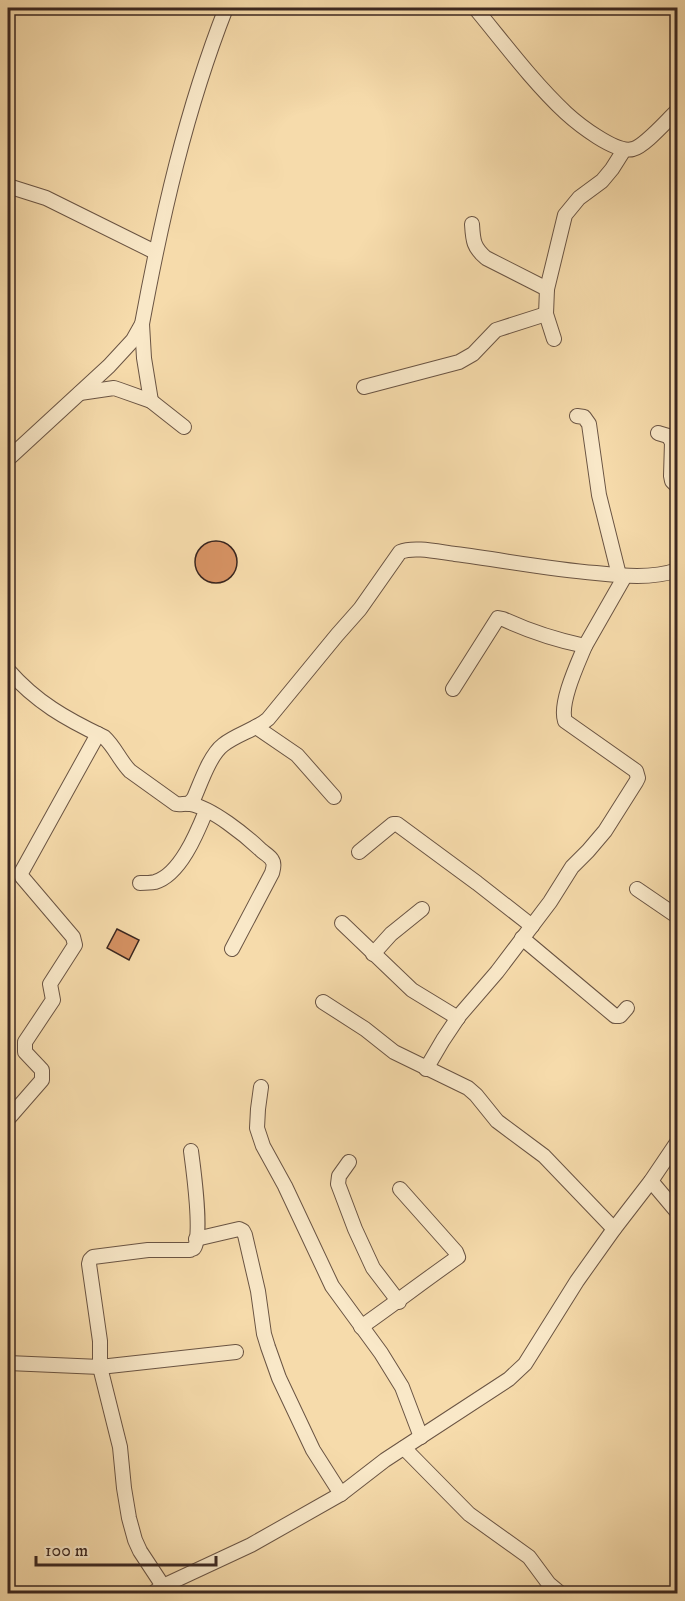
<svg xmlns="http://www.w3.org/2000/svg" width="685" height="1601" font-family="'IM FELL DW Pica',serif">
  <style>
    .building { fill: #d69263; stroke: #3b2720; stroke-width: 1.5 }
    .lines { fill: none; stroke-linecap: round; stroke-linejoin: round }
    .minor-casing { stroke: #6a5443; stroke-width: 16 }
    .minor { stroke: #f9e8c8; stroke-width: 14 }
  </style>
  <rect width="100%" height="100%" fill="#f6dbab"/>
  <filter id="stains"><feTurbulence type="fractalNoise" baseFrequency=".00333" numOctaves="4"/><feColorMatrix values="0 0 0 0 .2 0 0 0 0 .09 0 0 0 0 .02 0 0 0 .5 -.17"/></filter>
  <radialGradient id="worn" r=".72"><stop offset=".6" stop-color="#630" stop-opacity="0"/><stop offset="1" stop-color="#630" stop-opacity=".3"/></radialGradient>
  <g class="building">
    <circle cx="216" cy="562" r="21"/>
    <path d="M117,929l22,11 -10,20 -22,-12z"/>
  </g>
  <g class="lines">
    <g class="minor-casing">
      <g id="minor">
        <path d="M475,8c29,35 57,73 91,105 12,11 50,41 67,36 12,-3 34,-29 45,-39"/>
        <path d="M8,186l38,12 109,54"/>
        <path d="M472,224c1,16 1,23 14,34l61,31"/>
        <path d="M142,324l2,34 7,43"/>
        <path d="M554,339l-8,-25 1,-25 18,-74 14,-17 23,-17 10,-12 12,-19"/>
        <path d="M364,387l95,-25 14,-8 23,-24 50,-16"/>
        <path d="M80,393l34,-5 6,2 31,11 33,26"/>
        <path d="M577,416l7,1 5,7 10,71 20,80"/>
        <path d="M658,433l10,3 4,6 -1,34 1,5 6,6"/>
        <path d="M8,459l101,-93 24,-26 9,-16c20,-108 44,-214 84,-316"/>
        <path d="M8,670c28,32 58,49 96,67 11,10 16,24 26,34l46,33c5,1 9,-1 14,0 22,4 55,31 71,46 3,3 9,6 11,10 3,4 1,9 0,13l-40,76"/>
        <path d="M453,689l45,-71 5,1c26,12 53,21 82,27l40,-70"/>
        <path d="M256,727l41,28 37,42"/>
        <path d="M189,804l5,-6c7,-16 16,-43 29,-53 14,-11 32,-15 45,-26l69,-84 23,-26 40,-57c14,-6 39,0 55,2 47,6 93,15 141,19 27,3 55,6 82,-3"/>
        <path d="M359,852l34,-28h4l80,59 55,43"/>
        <path d="M140,883c5,0 10,0 15,-1 25,-7 42,-49 51,-71"/>
        <path d="M637,889l41,28"/>
        <path d="M342,923l70,67 46,28"/>
        <path d="M522,938l93,78h5l7,-8"/>
        <path d="M373,954l18,-20 31,-25"/>
        <path d="M323,1002l42,27 29,23 74,36 8,7 21,26 47,35 70,73"/>
        <path d="M426,1069l17,-29 16,-24 38,-44 53,-70 22,-35 16,-16 17,-20 31,-49 2,-4 -2,-7 -71,-50c-6,-18 13,-58 20,-75"/>
        <path d="M261,1087l-3,22 -1,19 6,18 22,40 47,100 49,67 21,34 19,50"/>
        <path d="M8,1119l34,-39v-10l-17,-18v-10l28,-42 -3,-16 25,-39 -2,-8 -51,-60 -1,-4 77,-139"/>
        <path d="M349,1162l-10,14 -1,8 17,45 18,39 26,34"/>
        <path d="M651,1181l27,32"/>
        <path d="M196,1239l43,-10 4,2 2,4 13,56 6,43 4,13 11,31 34,72 28,44"/>
        <path d="M361,1327c33,-23 64,-47 97,-70l-2,-5 -56,-63"/>
        <path d="M8,1363l92,4 136,-15"/>
        <path d="M404,1448l65,66 60,43 20,27 12,10"/>
        <path d="M163,1586l-23,-35 -5,-11 -6,-22 -5,-30 -4,-41 -20,-80v-26l-11,-77 1,-4 3,-3 55,-7h42c1,-1 3,-1 4,-2 9,-10 -1,-82 -3,-97"/>
        <path d="M152,1594l11,-8 88,-41 90,-51 44,-34 124,-81 16,-15 52,-83 37,-52 37,-48 27,-40"/>
      </g>
    </g>
    <use href="#minor" class="minor"/>
  </g>
  <rect width="685" height="1601" fill="none" stroke="#f6dbab" stroke-width="30"/>
  <rect x="9" y="9" width="667" height="1583" fill="none" stroke="#3b2720" stroke-width="3"/>
  <rect x="15" y="15" width="655" height="1571" fill="none" stroke="#3b2720" stroke-width="1.5"/>
  <path d="M36 1556v9h180v-9" fill="none" stroke="#3b2720" stroke-width="3"/>
  <text x="45" y="1556" font-size="18" fill="#3b2720" stroke="#f9e8c8" stroke-width="4.5" paint-order="stroke">100 m</text>
  <rect width="100%" height="100%" filter="url(#stains)"/>
  <rect width="100%" height="100%" fill="url(#worn)"/>
</svg>
